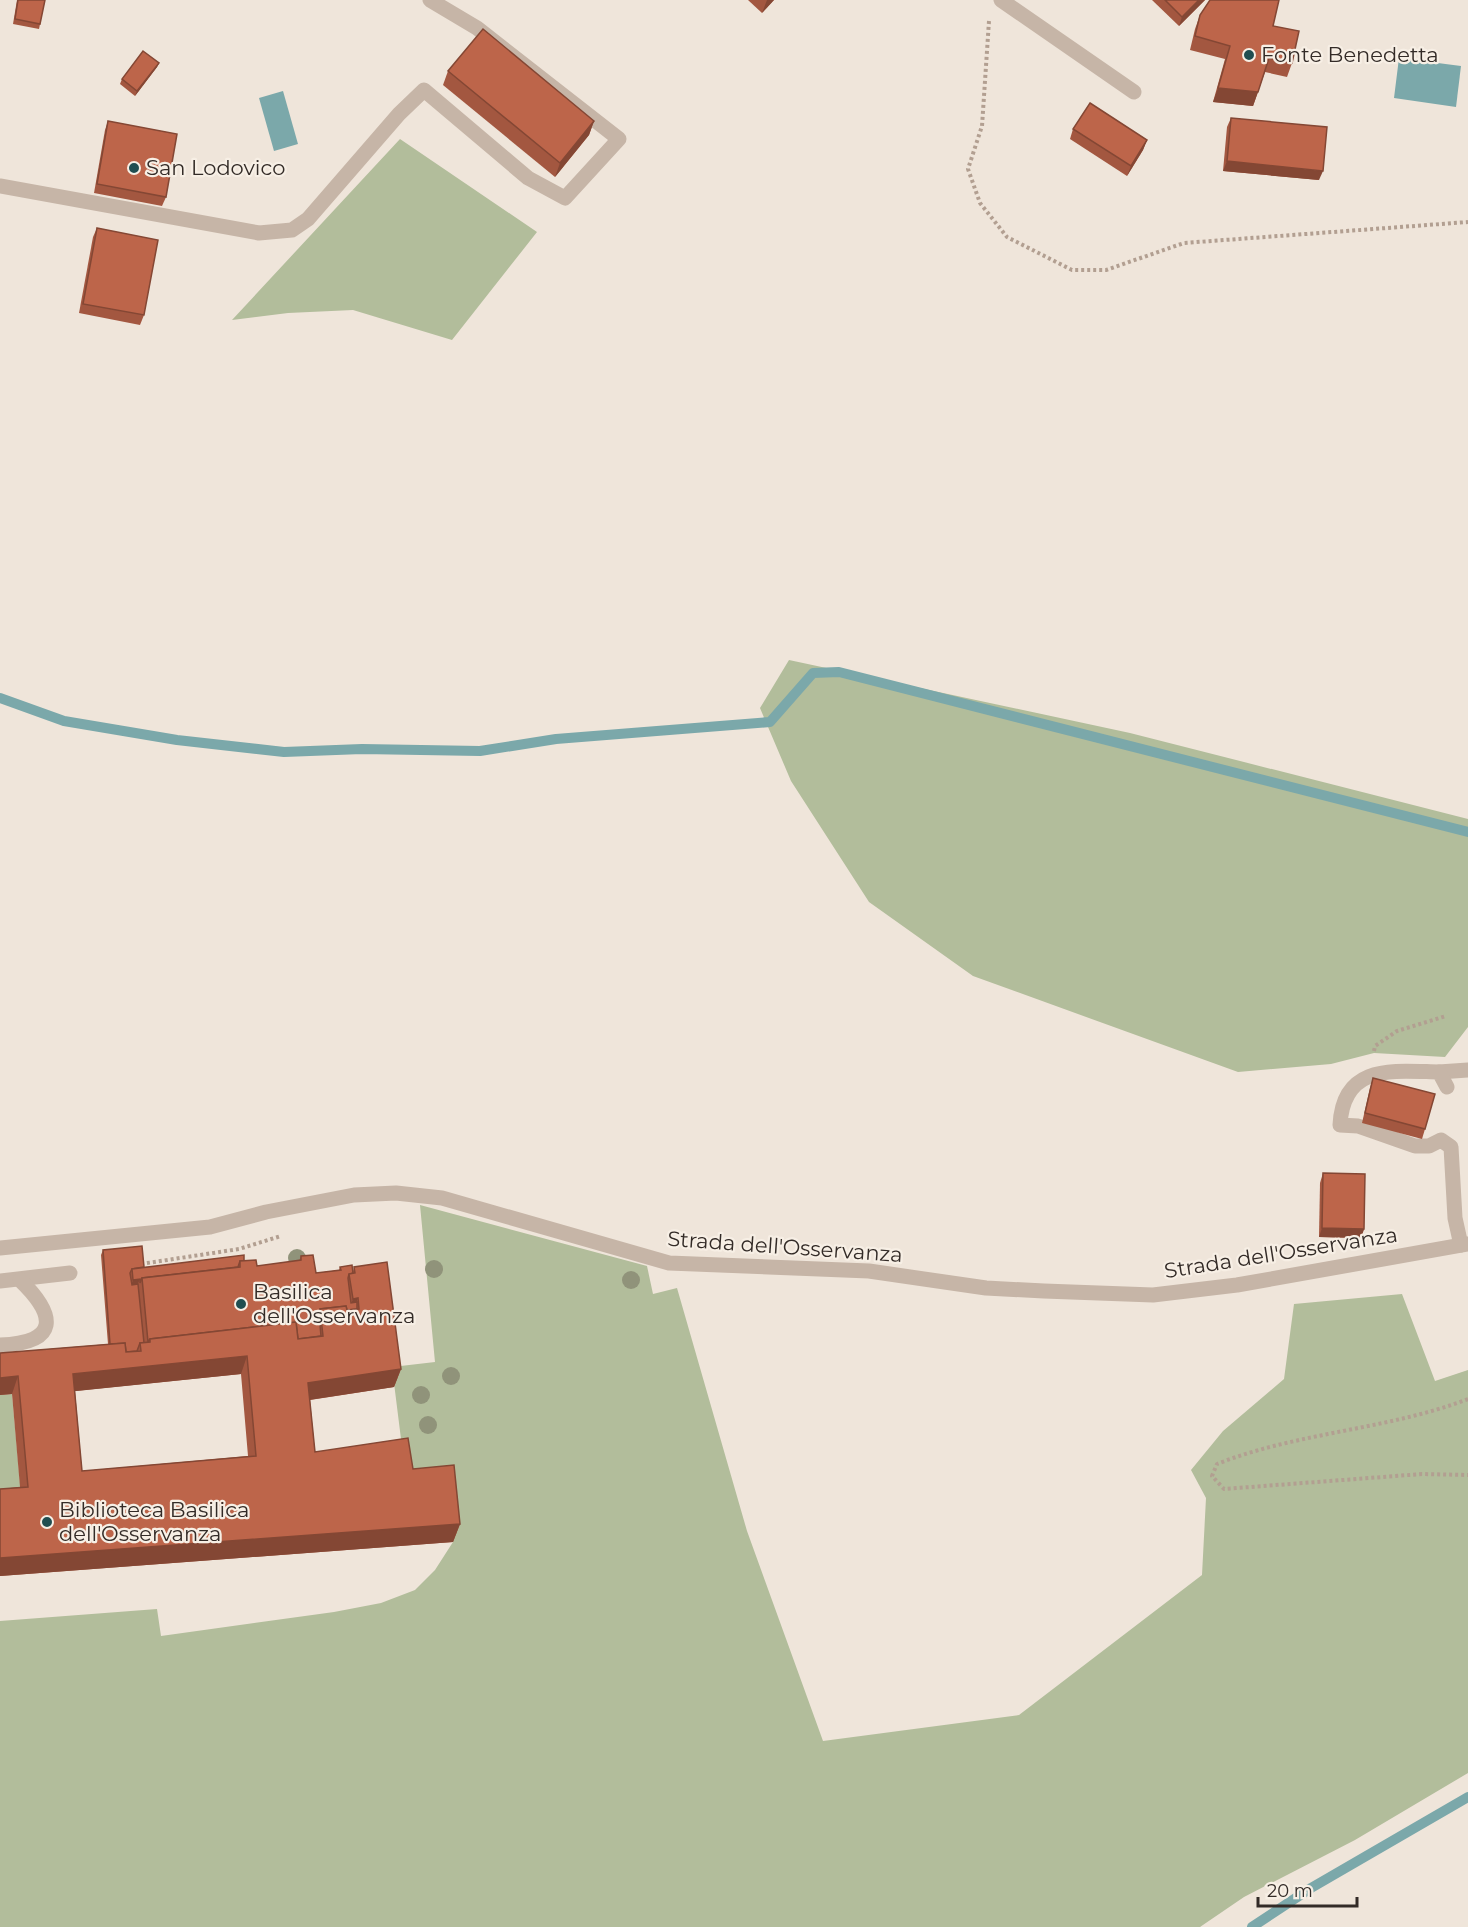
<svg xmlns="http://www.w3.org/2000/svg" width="1468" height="1927" font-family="Montserrat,sans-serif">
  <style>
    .green { fill: #b2bd9b }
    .water { fill: #7ba8aa }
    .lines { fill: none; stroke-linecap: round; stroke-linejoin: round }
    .stream { stroke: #7ba8aa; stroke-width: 10 }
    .path { stroke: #b29f91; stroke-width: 4; stroke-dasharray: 3 3; stroke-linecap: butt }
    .service { stroke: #c6b5a7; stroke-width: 15 }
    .minor { stroke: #c6b5a7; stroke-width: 15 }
    .tree { fill: #90937a }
    .wall { fill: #a35740; fill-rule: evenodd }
    .shaded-wall { fill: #844734 }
    .building { fill: #bd654a; stroke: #844734; stroke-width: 1.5; fill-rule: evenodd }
    .poi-dot { fill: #204e51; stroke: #f7efe5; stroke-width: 2 }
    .labels { text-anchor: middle; stroke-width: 4.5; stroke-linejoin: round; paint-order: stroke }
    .poi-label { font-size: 21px; fill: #332b27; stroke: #f7efe5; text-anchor: start }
    .street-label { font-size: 21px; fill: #332b27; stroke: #f7efe5 }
  </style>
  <rect width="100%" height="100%" fill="#efe5da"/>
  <g class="green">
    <path d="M400,139l137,93 -85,108 -99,-30 -65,3 -56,7z"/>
    <path d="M789,660l341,73 338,86v208l-23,30 -71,-4 -43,11 -93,8 -265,-96 -104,-74 -78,-121 -31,-73z"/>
    <path d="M420,1205l227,61 6,28 24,-6 70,243 76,210 196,-26 183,-140 4,-77 -15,-28 32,-39 61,-52 10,-75 108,-10 33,87 33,-11v403l-113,67 -111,57 -44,30h-1200v-306l157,-12 4,27 173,-24 47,-9 34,-13 20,-20 18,-28 -5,-59 -41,4 -15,-120 43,-5z"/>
    <path d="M12,1394l10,111 -22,2v-112z"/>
  </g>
  <g class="water">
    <path d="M1399,58l62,8 -5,41 -62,-9z"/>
    <path d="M283,91l15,53 -24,7 -15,-53z"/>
  </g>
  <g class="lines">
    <g class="stream">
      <path d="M0,698l64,23 113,19 107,12 78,-3 118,2 76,-12 214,-17 43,-49 26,-1 629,160"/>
      <path d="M1252,1927l59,-39 157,-91"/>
    </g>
    <g class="path">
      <path d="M989,21l-7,105 -14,43 12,34 27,34 65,33h34l78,-27 284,-21"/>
      <path d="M1374,1051l1,-5 22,-15 49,-15"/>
      <path d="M141,1264l98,-15 42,-13"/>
      <path d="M1468,1399c-81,31 -170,33 -251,65l-5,12 12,13 198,-15 46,1"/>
    </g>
    <g class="service">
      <path d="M1001,0l133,92"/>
      <path d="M0,186l259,47 33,-3 16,-11 91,-105 25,-24 104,88 37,20 54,-59 -142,-111 -47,-28"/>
      <path d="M1439,1072l29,-2"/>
      <path d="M1447,1087l-8,-15c-45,-1 -96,-9 -99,53l18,1 57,20h14l12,-6 10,7 4,71 6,27"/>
      <path d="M0,1281l70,-8"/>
      <path d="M0,1345c59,-2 57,-29 20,-65"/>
    </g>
    <path class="minor" d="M0,1248l210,-21 56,-15 88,-17 42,-2 46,5 227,65 200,8 117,17 58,3 109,4 84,-10 231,-41"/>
  </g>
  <g class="tree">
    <circle cx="297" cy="1258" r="9"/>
    <circle cx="434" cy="1269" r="9"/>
    <circle cx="631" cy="1280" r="9"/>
    <circle cx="451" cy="1376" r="9"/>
    <circle cx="421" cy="1395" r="9"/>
    <circle cx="428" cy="1425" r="9"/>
  </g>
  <g class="wall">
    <path d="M17,0h28l-6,29 -26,-5z"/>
    <path d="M748,0h26l-12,13z"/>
    <path d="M1152,0h53l-26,26z"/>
    <path d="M1200,15l73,11 19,37 -5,14 -22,-5 -12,34 -40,-4 12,-43 -35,-9 5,-21z"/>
    <path d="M159,63l-2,4 -22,29 -15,-12 2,-5z"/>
    <path d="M448,71l146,50 -5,14 -34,42 -112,-92z"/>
    <path d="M1231,118l88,62 -96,-9 4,-44z"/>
    <path d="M108,121l58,76 -4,9 -68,-13 11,-63z"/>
    <path d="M1073,129l74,11 -4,10 -16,26 -57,-37z"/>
    <path d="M97,228l47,87 -4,10 -61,-12 14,-76z"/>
    <path d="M1373,1078l52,51 -3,10 -60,-16 8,-35z"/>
    <path d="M1323,1173l41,56 -3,9 -42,-1 1,-54z"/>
    <path d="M103,1250l41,17 100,-6 13,5 42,-5 2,-5 15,17 23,-3 1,-3 13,4 1,-4 47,102 -7,18 -84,13 5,52 98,17 47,55 -7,18 -453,34v-87l20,-2 -8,-93 -12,1v-42l108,-9 -7,-89zM241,1374l7,82 -166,15 -7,-80z"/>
  </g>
  <g class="shaded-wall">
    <path d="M767,0h7l-12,13z"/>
    <path d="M1199,0h6l-26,26 3,-9z"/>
    <path d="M159,63l-2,4 -22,29 2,-5z"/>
    <path d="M1218,88l40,4 -5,14 -40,-4z"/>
    <path d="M594,121l-5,14 -34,42 5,-14z"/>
    <path d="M1147,140l-4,10 -16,26 4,-10z"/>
    <path d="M1227,161l96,10 -4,9 -96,-9z"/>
    <path d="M1322,1228l42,1 -3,9 -42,-1z"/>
    <path d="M140,1279l-4,9 -6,1 3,-9z"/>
    <path d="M358,1298l-6,16h-5l6,-15z"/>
    <path d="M247,1356l-6,18 -174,18 6,-18z"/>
    <path d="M401,1369l-7,18 -92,14 6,-18z"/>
    <path d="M18,1376l-6,18 -12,1v-17z"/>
    <path d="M460,1524l-7,18 -453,34v-18z"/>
  </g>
  <g class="building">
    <path d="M18,0h27l-5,24 -25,-5z"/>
    <path d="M1165,0h34l-17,17z"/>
    <path d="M1210,0h69l-6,26 26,5 -7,32 -23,-5 -11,34 -40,-4 12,-42 -35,-10 5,-21z"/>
    <path d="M483,29l111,92 -34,42 -112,-92z"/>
    <path d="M143,51l16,12 -22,28 -15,-12z"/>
    <path d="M1090,103l57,37 -16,26 -58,-37z"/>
    <path d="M1231,118l96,9 -4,44 -96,-10z"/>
    <path d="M108,121l69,13 -11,63 -69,-13z"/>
    <path d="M97,228l61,12 -14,75 -61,-11z"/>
    <path d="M1373,1078l62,16 -10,35 -60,-16z"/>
    <path d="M1323,1173l42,1 -1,55 -42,-1z"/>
    <path d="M142,1246l2,21 -12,2 -2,4 2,12 6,-1 6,59h-4l-3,8 -11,1 -1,-9 -15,1 -7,-94z"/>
    <path d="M244,1255v6h-4l-2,6 -96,11 -2,5v-4l-7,1 -1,-11z"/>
    <path d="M313,1255l3,18 25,-3 -1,-3 12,-2 1,8 -4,1 -1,4 3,25 6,-1v7l-10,1 -1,-4 -26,3 -1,4 2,23 -23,3 -2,-17 -146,17 -2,3 -6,-64 98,-11v-6l16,-1 1,6 44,-6v-4z"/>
    <path d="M387,1262l14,107 -93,14 7,69 93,-14 5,31 41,-4 6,59 -460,34v-69l28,-2 -10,-111 -18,2v-25l125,-10 1,9 15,-1 -1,-8 10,-1v-3l146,-17 2,17 25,-3 -3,-27 26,-3 1,4 12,-1 -1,-11 -5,1 -4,-25 6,-1 -1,-6zM247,1356l9,100 -174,15 -9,-97z"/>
  </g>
  <g class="poi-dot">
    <circle cx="1249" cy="55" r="6"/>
    <circle cx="134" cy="168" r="6"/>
    <circle cx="241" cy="1304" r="6"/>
    <circle cx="47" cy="1522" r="6"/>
  </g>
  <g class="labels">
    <g class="poi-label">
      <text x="1261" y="62">Fonte Benedetta</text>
      <text x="146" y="175">San Lodovico</text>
      <text x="253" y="1299">Basilica<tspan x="253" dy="24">dell'Osservanza</tspan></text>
      <text x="59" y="1517">Biblioteca Basilica<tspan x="59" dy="24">dell'Osservanza</tspan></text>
    </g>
    <g class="street-label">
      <text transform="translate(785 1247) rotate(4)" y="7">Strada dell'Osservanza</text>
      <text transform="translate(1281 1253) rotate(-9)" y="7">Strada dell'Osservanza</text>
    </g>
  </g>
  <path d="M1258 1897v9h99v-9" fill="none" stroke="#332b27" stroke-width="3"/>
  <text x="1267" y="1897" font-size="18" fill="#332b27" stroke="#f7efe5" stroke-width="4.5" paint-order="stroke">20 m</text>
</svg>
